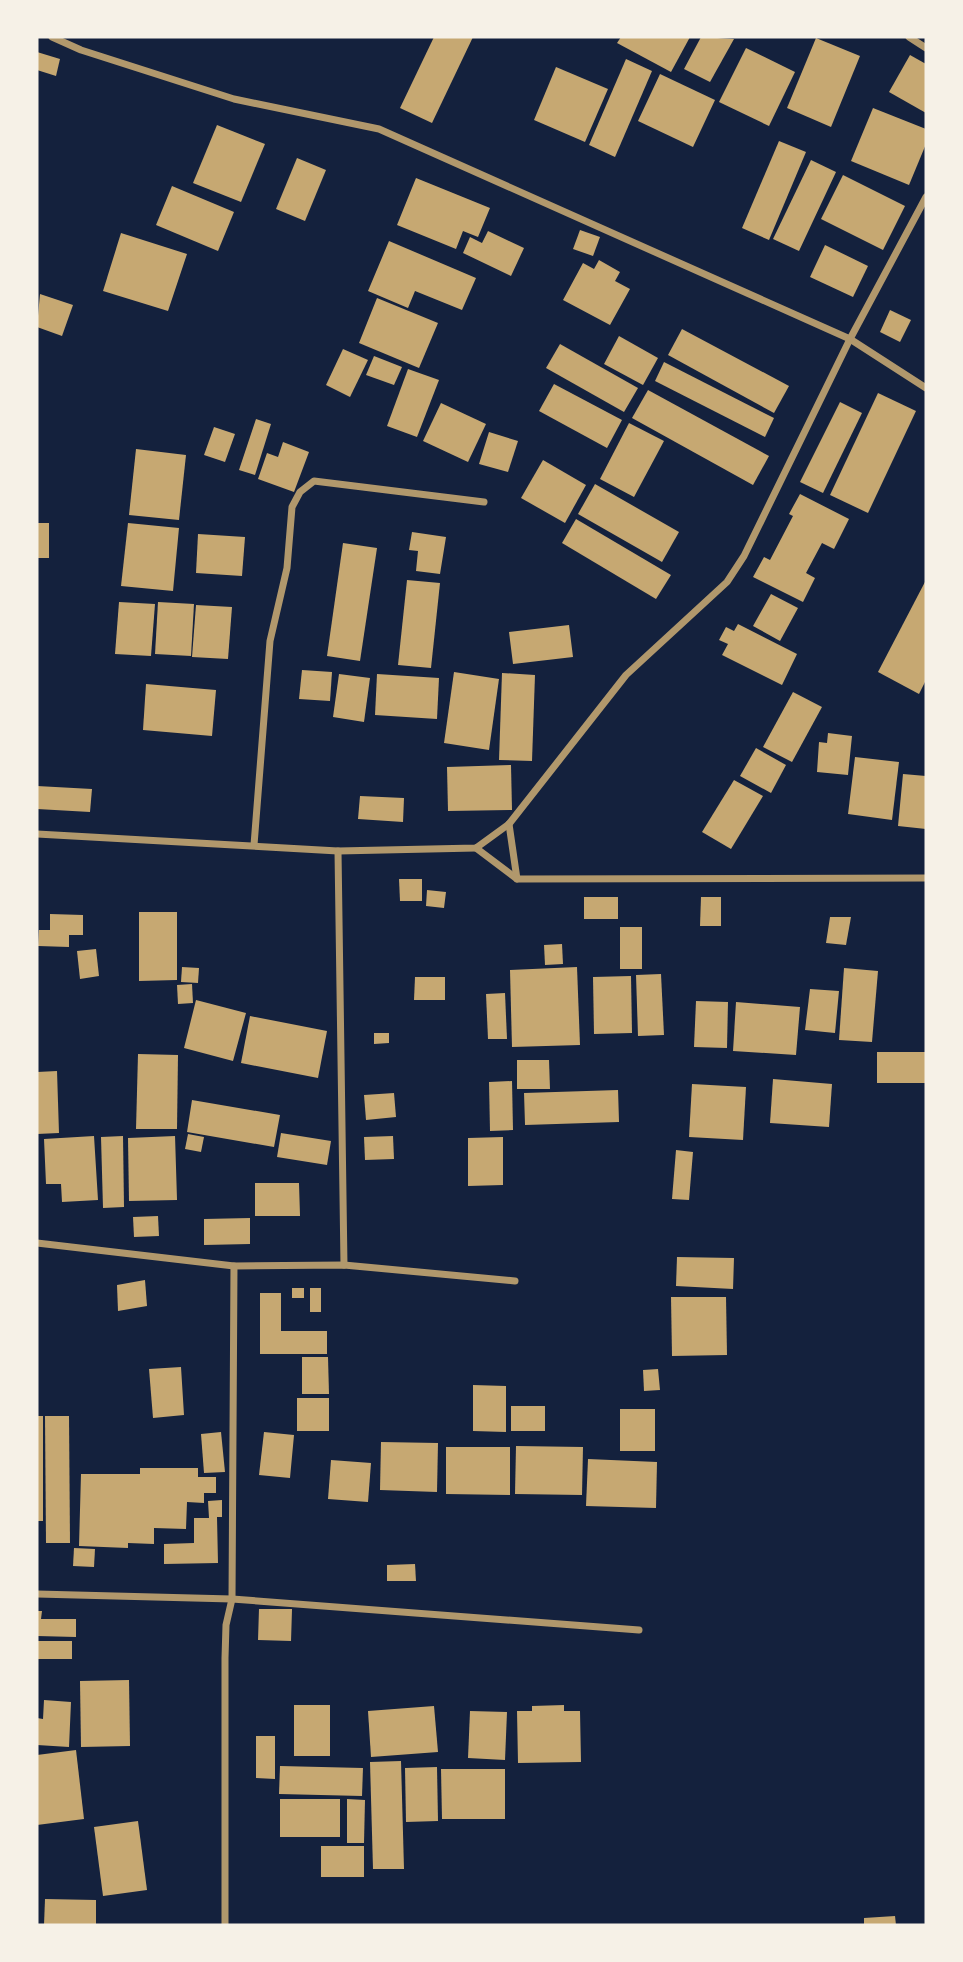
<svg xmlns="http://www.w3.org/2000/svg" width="963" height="1962" font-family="'Fira Sans Condensed',sans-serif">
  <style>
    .building { fill: #c6a872 }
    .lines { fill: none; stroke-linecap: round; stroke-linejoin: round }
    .minor { stroke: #b1986c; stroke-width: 7 }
  </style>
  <rect width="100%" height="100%" fill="#14213d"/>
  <g class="building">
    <path d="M434,37h39l-41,86 -32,-15z"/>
    <path d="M621,37h69l-19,35 -54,-29z"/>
    <path d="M701,37l33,2 -24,43 -26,-13z"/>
    <path d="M816,38l44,18 -29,71 -44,-19z"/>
    <path d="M746,48l49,24 -26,54 -50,-24z"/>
    <path d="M37,52l23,7 -4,17 -19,-6z"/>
    <path d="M910,55l16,9v49l-37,-21z"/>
    <path d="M626,59l26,12 -37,86 -26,-12z"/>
    <path d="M556,67l52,22 -23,53 -51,-22z"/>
    <path d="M660,74l55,26 -22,47 -55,-26z"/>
    <path d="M873,108l53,21v15l-17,41 -58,-24z"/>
    <path d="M217,125l48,19 -24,58 -48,-19z"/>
    <path d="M779,141l27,11 -37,88 -27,-12z"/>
    <path d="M297,158l29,12 -21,51 -29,-12z"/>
    <path d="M811,160l25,12 -37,79 -26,-12z"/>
    <path d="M843,175l62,31 -22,44 -62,-31z"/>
    <path d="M416,178l74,30 -12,29 -15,-6 -7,18 -59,-24z"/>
    <path d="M172,186l62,26 -16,39 -62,-26z"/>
    <path d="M580,230l20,7 -7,19 -20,-7z"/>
    <path d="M488,231l36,17 -13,28 -48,-23 7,-16 12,6z"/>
    <path d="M121,233l66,21 -19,57 -65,-20z"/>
    <path d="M389,241l87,37 -14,32 -47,-19 -7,17 -40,-17z"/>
    <path d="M825,245l43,21 -15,31 -43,-20z"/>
    <path d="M599,260l21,12 -5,9 15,8 -20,36 -47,-25 20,-37 11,6z"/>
    <path d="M40,294l33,11 -11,31 -25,-9z"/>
    <path d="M377,298l61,25 -19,45 -60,-25z"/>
    <path d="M890,310l21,10 -11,22 -20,-10z"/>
    <path d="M682,329l107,57 -15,27 -106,-58z"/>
    <path d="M619,336l39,22 -15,27 -39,-21z"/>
    <path d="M560,344l78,44 -14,24 -78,-44z"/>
    <path d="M343,349l25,11 -18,37 -24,-12z"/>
    <path d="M374,356l28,11 -8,18 -28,-10z"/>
    <path d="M664,362l110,56 -9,19 -110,-56z"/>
    <path d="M408,369l31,11 -22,57 -30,-11z"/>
    <path d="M554,384l68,36 -15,28 -68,-37z"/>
    <path d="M648,390l121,66 -16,29 -121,-67z"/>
    <path d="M878,393l38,18 -48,102 -38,-18z"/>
    <path d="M840,402l22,11 -39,80 -23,-11z"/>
    <path d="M441,403l45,21 -18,38 -45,-21z"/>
    <path d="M256,419l15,5 -16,51 -16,-5z"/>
    <path d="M629,423l35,18 -30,56 -34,-18z"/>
    <path d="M214,427l21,7 -10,28 -21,-7z"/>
    <path d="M489,432l29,9 -10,31 -29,-8z"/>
    <path d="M283,442l26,10 -15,40 -36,-13 9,-26 11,4z"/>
    <path d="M136,449l50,6 -7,65 -50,-5z"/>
    <path d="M543,460l43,25 -21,38 -44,-25z"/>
    <path d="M595,484l84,48 -17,30 -84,-48z"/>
    <path d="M800,494l49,25 -15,30 -12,-6 -16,30 9,5 -12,24 -50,-25 11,-20 6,3 23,-44 -4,-2z"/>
    <path d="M576,519l95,56 -15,24 -94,-56z"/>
    <rect x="37" y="523" width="12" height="35"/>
    <path d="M128,523l51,5 -6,63 -52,-5z"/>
    <path d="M412,532l34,5 -6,37 -24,-3 2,-20 -9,-1z"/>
    <path d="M198,534l47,3 -3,39 -46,-3z"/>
    <path d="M343,543l34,5 -17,113 -33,-5z"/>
    <path d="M407,580l33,3 -9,85 -33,-3z"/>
    <path d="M926,580v100l-7,14 -41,-22z"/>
    <path d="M771,594l27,14 -18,33 -27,-15z"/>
    <path d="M119,602l36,2 -4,52 -36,-2z"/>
    <path d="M158,602l36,2 -3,52 -36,-2z"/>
    <path d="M196,605l36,2 -4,52 -36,-2z"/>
    <path d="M738,624l59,30 -15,31 -60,-30 6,-11 -9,-4 7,-13 8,4z"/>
    <path d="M569,625l4,32 -60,7 -4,-32z"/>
    <path d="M302,670l30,2 -2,29 -31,-2z"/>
    <path d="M454,672l45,7 -10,71 -45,-7z"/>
    <path d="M502,673l33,2 -3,86 -33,-1z"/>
    <path d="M339,674l31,4 -6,44 -31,-5z"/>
    <path d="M377,674l62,4 -2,41 -62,-4z"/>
    <path d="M146,684l70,6 -4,46 -69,-6z"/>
    <path d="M793,692l29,15 -30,55 -29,-15z"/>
    <path d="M828,733l24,3 -4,39 -31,-3 2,-30 8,1z"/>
    <path d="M756,748l30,17 -15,28 -31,-17z"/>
    <path d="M855,757l44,5 -7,58 -44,-6z"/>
    <path d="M511,765l1,45 -64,1 -1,-44z"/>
    <path d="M903,774l23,2v53l-28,-3z"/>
    <path d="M734,780l29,16 -32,53 -29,-17z"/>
    <path d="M37,786l55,3 -2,23 -53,-3z"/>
    <path d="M360,796l44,2 -1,24 -45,-3z"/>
    <path d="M399,879h23v22h-22z"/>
    <path d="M427,890l19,2 -2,16 -18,-2z"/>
    <rect x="584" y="897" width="34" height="22"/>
    <path d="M701,897h20v29h-21z"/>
    <path d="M139,912h38v68l-38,1z"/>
    <path d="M50,914l33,1v20h-14v12l-31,-1 1,-16h11z"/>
    <path d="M830,917h21l-5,28 -20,-2z"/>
    <rect x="620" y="927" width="22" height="42"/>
    <path d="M562,944l1,20 -18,1 -1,-20z"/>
    <path d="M96,949l3,27 -19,3 -3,-28z"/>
    <path d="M182,967l17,1 -1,15 -17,-1z"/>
    <path d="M577,967l3,78 -68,2 -2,-77z"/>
    <path d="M844,968l34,3 -6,71 -33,-2z"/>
    <path d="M661,974l3,61 -26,1 -2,-61z"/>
    <path d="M631,976l1,57 -38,1 -1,-57z"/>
    <path d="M415,977h30v23h-31z"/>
    <path d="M192,984l1,19 -15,1 -1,-19z"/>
    <path d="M810,989l29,2 -4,42 -30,-3z"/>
    <path d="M505,993l2,46h-19l-2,-45z"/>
    <path d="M196,1000l50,13 -13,48 -49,-13z"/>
    <path d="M696,1001l32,1 -1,46 -33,-1z"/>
    <path d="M736,1002l64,5 -4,48 -63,-4z"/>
    <path d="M250,1016l77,15 -9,47 -77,-15z"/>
    <path d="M374,1033h15v10l-15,1z"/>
    <rect x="877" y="1052" width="49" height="31"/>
    <path d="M138,1054l40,1 -1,74h-41z"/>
    <path d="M517,1060h32l1,29h-33z"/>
    <path d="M57,1071l2,62 -22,1v-62z"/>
    <path d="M773,1079l59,5 -3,43 -59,-4z"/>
    <path d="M512,1081l1,49 -23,1 -1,-49z"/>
    <path d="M692,1084l54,3 -3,53 -54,-3z"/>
    <path d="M618,1090l1,32 -94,3 -1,-32z"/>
    <path d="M394,1093l2,24 -30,3 -2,-25z"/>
    <path d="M192,1100l88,15 -6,32 -87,-15z"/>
    <path d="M281,1133l50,8 -4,24 -50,-8z"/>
    <path d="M188,1134l16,3 -3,15 -16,-3z"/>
    <path d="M94,1136l4,64 -36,2 -1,-18h-15l-2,-45z"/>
    <path d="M123,1136l1,71 -21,1 -2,-71z"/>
    <path d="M175,1136l2,64 -48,1 -1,-63z"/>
    <path d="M393,1136l1,23 -29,1 -1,-23z"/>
    <path d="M503,1137v48l-35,1v-48z"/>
    <path d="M676,1150l17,2 -4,48 -17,-1z"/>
    <path d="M255,1183h44l1,33h-45z"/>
    <path d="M158,1216l1,20 -25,1 -1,-20z"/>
    <path d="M250,1218v26l-46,1v-26z"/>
    <path d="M677,1257l57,1 -1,31 -57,-3z"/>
    <path d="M145,1280l2,26 -29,5 -1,-26z"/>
    <rect x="292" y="1288" width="12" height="10"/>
    <rect x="310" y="1288" width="11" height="24"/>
    <path d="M260,1293h21v38h46v23h-67z"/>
    <path d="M671,1297h55l1,58 -55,1z"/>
    <path d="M302,1357h26l1,37h-27z"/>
    <path d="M181,1367l3,48 -31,3 -4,-49z"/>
    <path d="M658,1369l2,21 -16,1 -1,-21z"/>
    <path d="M473,1385l33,1v46l-33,-1z"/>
    <rect x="297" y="1398" width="32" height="33"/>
    <rect x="511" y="1406" width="34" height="25"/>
    <rect x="620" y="1409" width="35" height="42"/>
    <rect x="37" y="1416" width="6" height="105"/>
    <path d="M45,1416h24l1,127h-24z"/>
    <path d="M221,1432l4,40 -21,1 -3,-39z"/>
    <path d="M264,1432l30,3 -4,43 -31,-3z"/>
    <path d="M381,1442l57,1 -1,49 -57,-2z"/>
    <path d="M516,1446l67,1 -1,48 -67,-1z"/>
    <path d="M446,1447h64v48l-64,-1z"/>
    <path d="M588,1459l69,3 -1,46 -70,-2z"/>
    <path d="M331,1460l40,3 -3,39 -40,-3z"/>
    <path d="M140,1468h58v9h18v16h-12v10l-17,-1 -1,27 -32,-1v16l-26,-1v5l-49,-2 2,-72h59z"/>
    <path d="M222,1500v17h-5l1,46 -54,1v-20l30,-1v-25h15l-1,-17z"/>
    <path d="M74,1548l21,1 -1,18 -21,-1z"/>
    <path d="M415,1564l1,17h-29v-16z"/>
    <path d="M259,1609h33l-1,32 -33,-1z"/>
    <path d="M37,1611h5l-1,8h35v18l-39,-1z"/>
    <rect x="37" y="1641" width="35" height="18"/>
    <path d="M129,1680l1,66 -49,1 -1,-66z"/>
    <path d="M44,1700l27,2 -2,45 -32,-2v-27l6,1z"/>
    <rect x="294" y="1705" width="36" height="51"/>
    <path d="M564,1705v6h16l1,51 -63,1 -1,-52h15v-5z"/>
    <path d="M434,1706l4,46 -67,5 -3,-46z"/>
    <path d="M470,1711l37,1 -2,48 -37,-2z"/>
    <path d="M256,1736h19v43l-19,-1z"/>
    <path d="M76,1750l8,69 -47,6v-70z"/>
    <path d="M401,1761l3,108h-31l-3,-107z"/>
    <path d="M280,1766l83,2 -1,28 -83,-2z"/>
    <path d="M437,1767l1,54 -32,1 -1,-54z"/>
    <path d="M441,1769h64v50h-63z"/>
    <rect x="280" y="1799" width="60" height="38"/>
    <path d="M347,1799l18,1 -1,43h-17z"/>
    <path d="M138,1821l9,69 -44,6 -9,-69z"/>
    <rect x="321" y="1846" width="43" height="31"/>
    <path d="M45,1899l51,1v25h-52z"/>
    <path d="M895,1916l1,9h-32v-7z"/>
  </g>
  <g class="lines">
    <g class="minor">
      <path d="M52,37l29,13 153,49 145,30 471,210 76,49"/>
      <path d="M909,37l17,11"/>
      <path d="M509,824l8,55"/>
      <path d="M37,834l301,17 138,-3 33,-24 117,-149 101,-93 17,-26 106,-217 76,-142"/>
      <path d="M254,845l16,-204 17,-73 5,-61 8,-15 14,-11 170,21"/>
      <path d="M476,848l41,31 409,-1"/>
      <path d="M338,851l6,414"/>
      <path d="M37,1243l197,23 110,-1 171,16"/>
      <path d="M37,1594l195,5 407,31"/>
      <path d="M225,1925v-267l1,-33 6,-26 2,-333"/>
    </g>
  </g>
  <rect width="963" height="1962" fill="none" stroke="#f6f1e7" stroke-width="77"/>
</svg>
